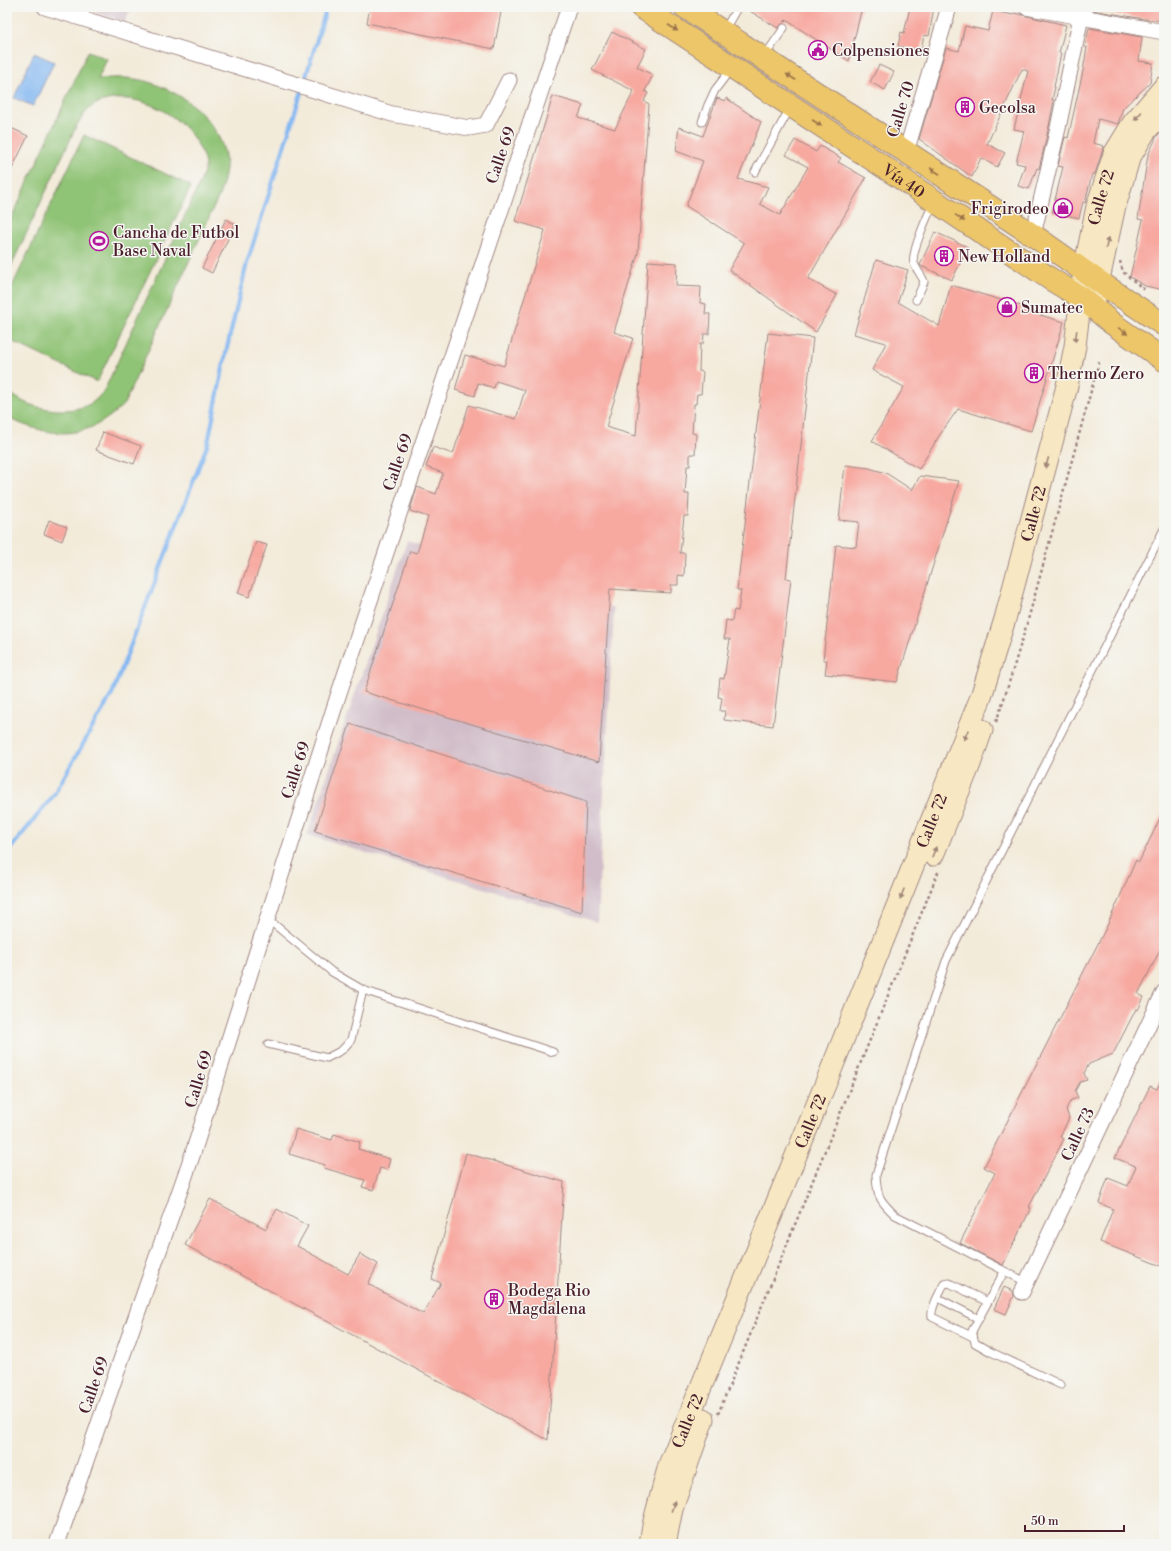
<svg xmlns="http://www.w3.org/2000/svg" width="1171" height="1551" font-family="'Libre Bodoni',serif">
  <style>
    .industrial { fill: #d1bdc9 }
    .green { fill: #8fc375; stroke: #6c7150 }
    .water { fill: #84b8f2; stroke: #676c8e }
    .lines { fill: none; stroke-linecap: round; stroke-linejoin: round }
    .stream { stroke: #84b8f2; stroke-width: 4 }
    .building { fill: #f7a9a0 }
    .lane-casing { stroke: #9e8582; stroke-width: 9 }
    .street-casing { stroke: #9e8582; stroke-width: 17 }
    .secondary-casing { stroke: #9e8582; stroke-width: 23 }
    .highway-casing { stroke: #9e8582; stroke-width: 24 }
    .path { stroke: #9e8582; stroke-width: 2.5; stroke-dasharray: 3 3; stroke-linecap: butt }
    .lane { stroke: #fff; stroke-width: 7 }
    .street { stroke: #fff; stroke-width: 15 }
    .secondary { stroke: #f7e8c3; stroke-width: 21 }
    .highway { stroke: #ecc669; stroke-width: 22 }
    .oneway { fill: #9b724a }
    .oneway2 { fill: #a08477 }
    .labels { text-anchor: middle; stroke-width: 3; stroke-linejoin: round; paint-order: stroke }
    .poi-label { font-size: 16px; fill: #4a1f2b; stroke: #f6f6f2; text-anchor: start }
    .street-label { font-size: 16px; fill: #4a1f2b; stroke: #f6f6f2 }
  </style>
  <rect width="100%" height="100%" fill="#f6f6f2"/>
  <filter id="ink" filterUnits="userSpaceOnUse"><feTurbulence type="fractalNoise" baseFrequency=".025" numOctaves="2"/><feDisplacementMap in="SourceGraphic" scale="8" xChannelSelector="R" yChannelSelector="G"/><feConvolveMatrix kernelMatrix="1 2 1 2 8 2 1 2 1" color-interpolation-filters="sRGB"/></filter>
  <filter id="wash" filterUnits="userSpaceOnUse"><feTurbulence type="fractalNoise" baseFrequency=".012" numOctaves="4" result="noise"/><feDisplacementMap in="SourceGraphic" scale="16" xChannelSelector="R" yChannelSelector="G"/><feGaussianBlur stdDeviation="0.9" result="paint"/><feColorMatrix in="noise" values="0 0 0 0 0 0 0 0 0 0 0 0 0 0 0 0 0 1.4 0 .05"/><feComposite in="paint" operator="in"/></filter>
  <g filter="url(#wash)">
    <rect width="100%" height="100%" fill="#f3ebda"/>
    <g class="industrial">
      <path d="M79,7h53l-7,15z"/>
      <path d="M407,541l207,67 -17,314 -290,-87z"/>
    </g>
    <g class="green">
      <path d="M88,51l19,8 -9,20c12,-1 24,-2 37,0 41,6 92,43 91,89 -1,11 -4,20 -8,30l-94,206c-38,38 -71,34 -117,14v-26c6,3 13,8 19,11 20,8 49,11 67,-1 4,-3 8,-8 11,-11l95,-206c2,-5 6,-14 6,-20 -7,-43 -66,-79 -107,-62 -10,4 -15,13 -21,22l-70,150v-47z"/>
      <path d="M84,135l107,51 -94,196 -90,-43v-42z"/>
    </g>
    <path class="water" d="M34,53l20,9 -21,44 -19,-8z"/>
    <g class="lines">
      <g class="stream">
        <path d="M304,83l21,-70v-6"/>
        <path d="M7,853l46,-57 59,-102 96,-251 19,-95 20,-85 55,-173"/>
      </g>
    </g>
    <g id="blocks">
      <g class="building">
        <path d="M370,7h132l-8,42 -127,-26z"/>
        <path d="M743,7h119l-13,54 -63,-41 -8,8z"/>
        <path d="M910,7h24l-5,29 -5,-1 -3,16 -23,-5 3,-14 3,1z"/>
        <path d="M1093,7h71v14l-20,-2 -52,-9z"/>
        <path d="M993,11l20,4 1,-2 52,12 -7,28h2l-7,34h1l-3,13h2l-5,26 -10,43 -2,-1 -8,21 -11,-3 7,-21 -9,-2 8,-32 -10,-2 14,-58 -6,-2 -35,75 18,9 -8,14 -16,-9 -9,19 -53,-38 27,-91 13,3 6,-25 23,5z"/>
        <path d="M1089,28l53,9 -3,24 14,2 -3,20 -27,25 -5,16 -20,-5 -5,24 11,3 -9,28h-3l-7,29 -2,-1 -4,16 -27,-6 11,-45 -5,-1 7,-29 3,1 15,-67 4,-24h-2z"/>
        <path d="M612,32l34,17 -9,18 16,8 -8,16 3,2 -4,8 5,3 -11,149 -24,79 19,6 -27,89 30,9 12,-175 29,2 -1,23 25,1 -1,16 6,1 -1,10h5l-1,20h-5l-1,10h-3l-1,27 4,1 -2,22h-4l-1,10h-2l-2,29 4,1 -1,20h-5v12h-3l-2,28h4l-1,22h-4l-4,37h5l-1,23 -6,-1v10h-7v8l-61,-4 -11,173 -235,-70 46,-141 7,2 11,-36 -18,-6 7,-24 19,7 7,-21 -17,-6 7,-20 20,7 16,-49 47,14 9,-29 -29,-9 -2,7 -16,-5 -3,13 -20,-6 10,-35 39,11 41,-136 -30,-9 38,-125 30,9 -5,13 37,11 19,-38 -42,-21z"/>
        <path d="M879,65l15,7 -9,18 -15,-8z"/>
        <path d="M717,98l8,3 1,-3 35,24 -23,57 30,8 -8,17 20,11 28,-48 -22,-12 9,-15 21,12 4,-6 21,12 -3,4 28,16 -58,101 29,16 -21,37 -87,-62 15,-27 -58,-37 17,-45 -27,-10 3,-24 24,9z"/>
        <path d="M7,126l21,10 -21,43z"/>
        <path d="M1164,128v162l-19,-4 -15,-9 13,-57 -5,-1 10,-64 9,-19z"/>
        <path d="M226,219l9,5 -23,49 -10,-5z"/>
        <path d="M935,232l33,15 -16,33 -31,-14 -1,-1z"/>
        <path d="M876,260l32,10 -10,32 41,24 12,-41 80,24 -1,3 34,10 -33,109 -73,-22 -19,27 -20,33 -47,-28 32,-54 -32,-17 14,-27 -32,-9z"/>
        <path d="M768,333l45,5 -27,240 5,1 -18,147 -49,-6 1,-9h-5l2,-13 -4,-1 2,-19 4,1 6,-40h-6l2,-19 6,1 2,-11 4,1 3,-21h-4z"/>
        <path d="M103,432l38,14 -7,18 -38,-14z"/>
        <path d="M845,465l24,3 17,5 26,17 8,-14 39,5 -62,201 -72,-8 2,-14h-4l13,-115 20,2 3,-25 -20,-2z"/>
        <path d="M49,520l18,7 -5,14 -18,-7z"/>
        <path d="M256,542l11,3 -18,52 -11,-4z"/>
        <path d="M350,724l236,78 -4,110 -267,-81z"/>
        <path d="M1164,810v132l-26,52 6,3 -6,13 -2,-1 -23,45 -24,10 -5,9 3,7 -7,2 -5,9 3,7 -7,2 -5,9 3,9 -9,19 4,2 -35,68 2,1 -28,57 -43,-22 35,-70 -11,-6 123,-241 29,-66 3,2z"/>
        <path d="M1164,1074v193l-64,-25 13,-33 -14,-6 9,-25 20,8 8,-20 -21,-8 35,-72 7,3z"/>
        <path d="M296,1129l36,11 2,-6 26,8 -2,7 32,10 -3,11 -7,-2 -7,22 -11,-3 3,-7 -41,-12 1,-3 -36,-11z"/>
        <path d="M466,1153l98,29 -16,258 -363,-195 25,-46 56,30 11,-20 31,17 -11,20 51,28 12,-20 18,10 -10,20 55,30 18,-31 -9,-4z"/>
        <path d="M1004,1287l9,4 1,5 -8,18 -12,-5z"/>
      </g>
    </g>
  </g>
  <g filter="url(#ink)">
    <use href="#blocks" fill-opacity="0" stroke="#9e8582" stroke-width="1"/>
    <g class="lines">
      <g class="lane-casing">
        <g id="lane">
          <path d="M724,31l13,-23"/>
          <path d="M764,57l20,-29"/>
          <path d="M702,122l6,-17 7,-15 16,-21"/>
          <path d="M755,172l35,-64"/>
          <path d="M916,300l8,-18c-2,-7 -8,-12 -10,-19 -4,-9 15,-51 20,-60"/>
          <path d="M266,922l9,3 57,47 31,18 190,62"/>
          <path d="M268,1044l59,14 15,-8 9,-10 12,-50"/>
          <path d="M1004,1272l-32,59 3,12 16,9 70,33"/>
          <path d="M1026,1282l-131,-67c-16,-15 -18,-19 -19,-40l70,-214 218,-432"/>
          <path d="M938,1298l41,21"/>
          <path d="M973,1337l-41,-20c-2,-8 8,-25 12,-33l5,-1 39,19"/>
        </g>
      </g>
      <g class="street-casing">
        <g id="street">
          <path d="M45,7l347,107 77,14 17,-3 23,-45"/>
          <path d="M1026,7l138,25"/>
          <path d="M906,152l43,-145"/>
          <path d="M1033,235l25,-107 25,-121"/>
          <path d="M1022,1292l142,-300"/>
          <path d="M57,1544l136,-391 145,-457 231,-689"/>
        </g>
      </g>
      <g class="secondary-casing">
        <g id="secondary">
          <path d="M1095,298l19,-88 15,-51 16,-27 19,-22"/>
          <path d="M933,855l37,-91 12,-34"/>
          <path id="s1" d="M650,1544l3,-19 16,-60 158,-385 154,-383 24,-78 62,-233 8,-40 9,-76 13,-64 17,-52 19,-31 31,-36"/>
          <path d="M665,1544l7,-35 31,-90"/>
        </g>
      </g>
      <g class="highway-casing">
        <g id="highway">
          <path id="s2" d="M641,7l255,168 156,105 30,18 31,26 51,36"/>
          <path d="M685,7l348,228 65,46 66,44"/>
        </g>
      </g>
      <g class="path">
        <path d="M1120,261l3,11 23,19"/>
        <path d="M996,722l9,-26 23,-76 71,-258"/>
        <path d="M718,1414l221,-544"/>
      </g>
      <use href="#lane" class="lane"/>
      <use href="#street" class="street"/>
      <use href="#secondary" class="secondary"/>
      <use href="#highway" class="highway"/>
    </g>
    <defs><path id="oneway-solid" d="M-6-.8H1V-3.2L6.5 0L1 3.2V.8H-6Z"/></defs>
    <g class="oneway">
      <use href="#oneway-solid" transform="translate(673 28) rotate(33)"/>
      <use href="#oneway-solid" transform="translate(791 77) rotate(-147)"/>
      <use href="#oneway-solid" transform="translate(817 123) rotate(33)"/>
      <use href="#oneway-solid" transform="translate(935 171) rotate(-147)"/>
      <use href="#oneway-solid" transform="translate(960 218) rotate(34)"/>
      <use href="#oneway-solid" transform="translate(1123 331) rotate(35)"/>
    </g>
    <g class="oneway2">
      <use href="#oneway-solid" transform="translate(1138 116) rotate(131)"/>
      <use href="#oneway-solid" transform="translate(1107 243) rotate(-79)"/>
      <use href="#oneway-solid" transform="translate(1076 336) rotate(98)"/>
      <use href="#oneway-solid" transform="translate(1047 463) rotate(105)"/>
      <use href="#oneway-solid" transform="translate(966 735) rotate(112)"/>
      <use href="#oneway-solid" transform="translate(934 852) rotate(-68)"/>
      <use href="#oneway-solid" transform="translate(902 894) rotate(112)"/>
      <use href="#oneway-solid" transform="translate(673 1506) rotate(-73)"/>
    </g>
  </g>
  <defs>
    <g id="civic-ring" transform="scale(1)"><circle r="9.5" fill="#f6f6f2" stroke="#b5179e" stroke-width="1.5"/><path d="M-.6-6.5H3V-4.5H.6V-3L4-1V1h2V6H-6V1h2V-1L-.6-3ZM-1.2 2.5V6h2.4V2.5Z" fill="#b5179e"/></g>
    <g id="building-ring" transform="scale(1)"><circle r="9.5" fill="#f6f6f2" stroke="#b5179e" stroke-width="1.5"/><path d="M-4-6H4V6H1V3H-1V6H-4ZM-2.5-4.3h1.7v1.8h-1.7ZM.8-4.3h1.7v1.8H.8ZM-2.5-1h1.7V.8h-1.7ZM.8-1h1.7V.8H.8Z" fill="#b5179e"/></g>
    <g id="shop-ring" transform="scale(1)"><circle r="9.5" fill="#f6f6f2" stroke="#b5179e" stroke-width="1.5"/><path d="M-5-2.5h2.3a2.7 3.5 0 0 1 5.4 0H5L5.5 6h-11ZM-1.5-2.5h3a1.5 2.3 0 0 0-3 0Z" fill="#b5179e"/></g>
    <g id="stadium-ring" transform="scale(1)"><circle r="9.5" fill="#f6f6f2" stroke="#b5179e" stroke-width="1.5"/><path d="M0-5a6.5 5 0 1 0 0 10a6.5 5 0 1 0 0-10ZM-3.5-1.8h7v3.6h-7Z" fill="#b5179e"/></g>
  </defs>
  <g fill-rule="evenodd">
    <use href="#civic-ring" x="818" y="50"/>
    <use href="#building-ring" x="965" y="107"/>
    <use href="#shop-ring" x="1063" y="208"/>
    <use href="#stadium-ring" x="99" y="241"/>
    <use href="#building-ring" x="944" y="256"/>
    <use href="#shop-ring" x="1007" y="307"/>
    <use href="#building-ring" x="1034" y="373"/>
    <use href="#building-ring" x="494" y="1299"/>
  </g>
  <g class="labels">
    <g class="poi-label">
      <text x="832" y="56">Colpensiones</text>
      <text x="979" y="113">Gecolsa</text>
      <text x="1049" y="214" text-anchor="end">Frigirodeo</text>
      <text x="113" y="238">Cancha de Futbol<tspan x="113" dy="18">Base Naval</tspan></text>
      <text x="958" y="262">New Holland</text>
      <text x="1021" y="313">Sumatec</text>
      <text x="1048" y="379">Thermo Zero</text>
      <text x="508" y="1296">Bodega Rio<tspan x="508" dy="18">Magdalena</tspan></text>
    </g>
    <g class="street-label">
      <text transform="translate(900 109) rotate(-73)" y="6">Calle 70</text>
      <text transform="translate(500 155) rotate(-71)" y="6">Calle 69</text>
      <text dy="6" stroke="none"><textPath href="#s2" startOffset="315">Vía 40</textPath></text>
      <text dy="6" stroke="none"><textPath href="#s1" startOffset="1425">Calle 72</textPath></text>
      <text transform="translate(397 462) rotate(-71)" y="6">Calle 69</text>
      <text dy="6" stroke="none"><textPath href="#s1" startOffset="1101">Calle 72</textPath></text>
      <text transform="translate(295 770) rotate(-72)" y="6">Calle 69</text>
      <text dy="6" stroke="none"><textPath href="#s1" startOffset="777">Calle 72</textPath></text>
      <text transform="translate(198 1079) rotate(-73)" y="6">Calle 69</text>
      <text dy="6" stroke="none"><textPath href="#s1" startOffset="453">Calle 72</textPath></text>
      <text transform="translate(1077 1134) rotate(-65)" y="6">Calle 73</text>
      <text transform="translate(93 1385) rotate(-71)" y="6">Calle 69</text>
      <text dy="6" stroke="none"><textPath href="#s1" startOffset="129">Calle 72</textPath></text>
    </g>
  </g>
  <rect width="1171" height="1551" fill="none" stroke="#f6f6f2" stroke-width="24"/>
  <path d="M1025 1525v6h99v-6" fill="none" stroke="#4a1f2b" stroke-width="2"/>
  <text x="1031" y="1525" font-size="12" fill="#4a1f2b" stroke="#f6f6f2" stroke-width="3" paint-order="stroke">50 m</text>
</svg>
